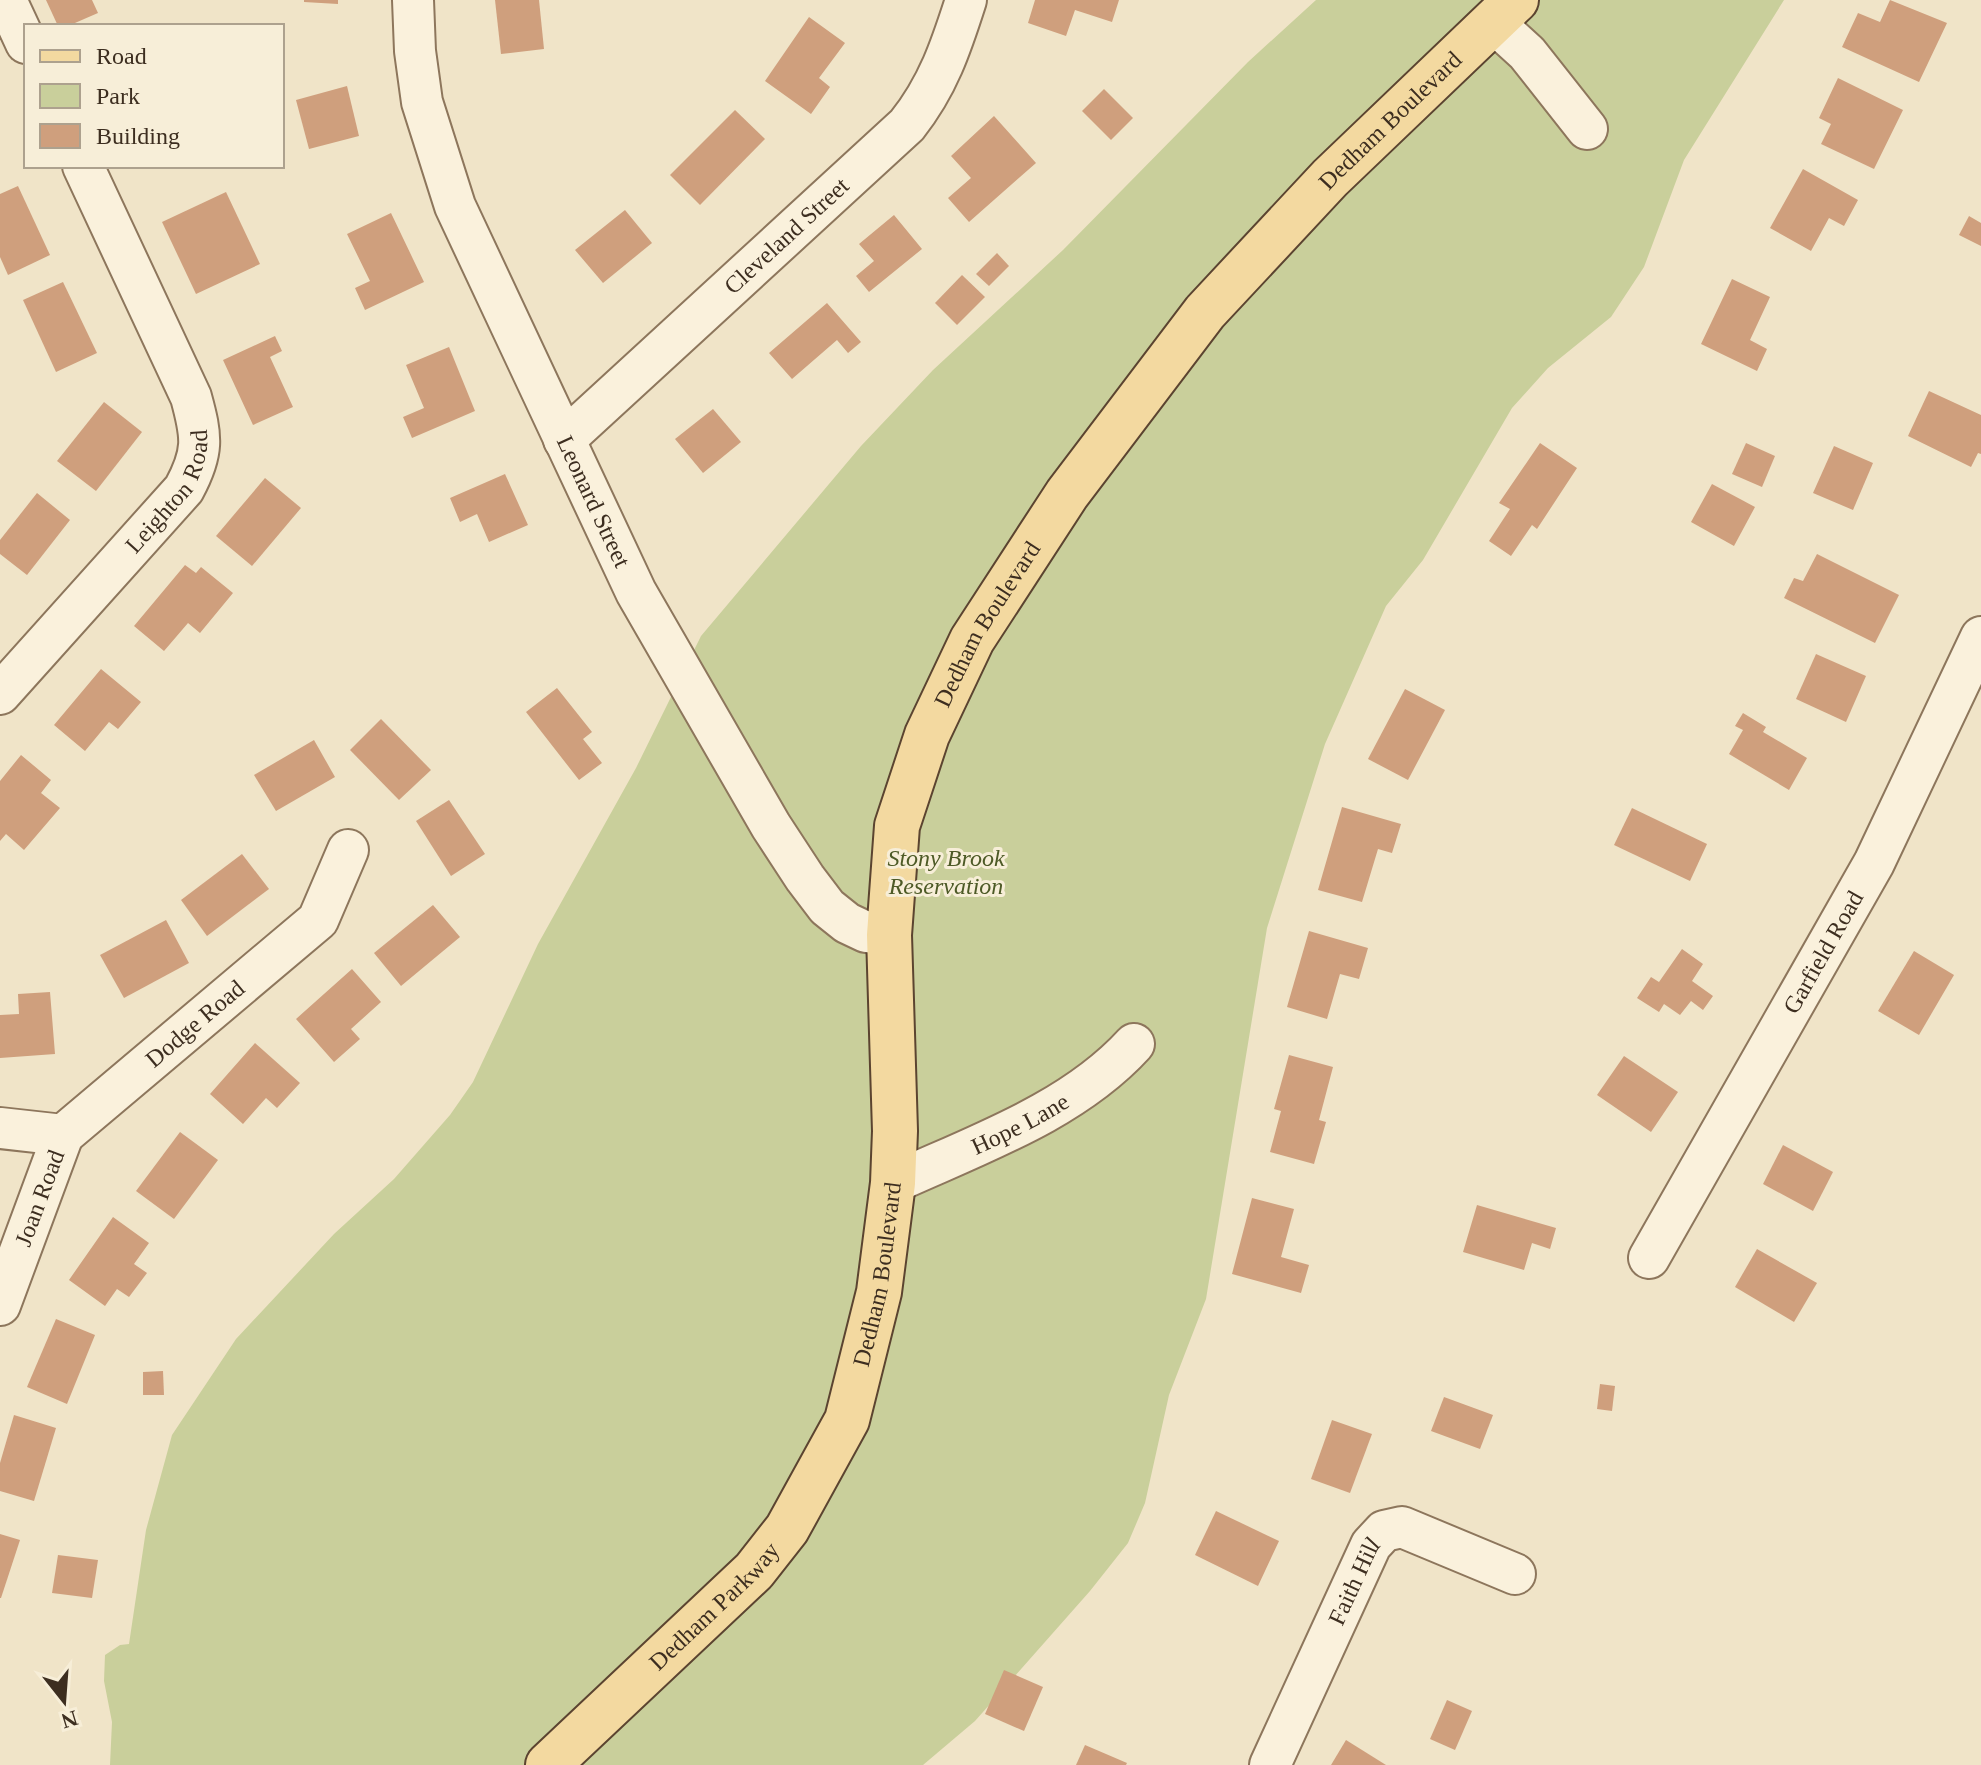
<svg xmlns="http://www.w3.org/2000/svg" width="1981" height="1765" font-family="Georgia,serif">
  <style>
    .green { fill: #c9cf9b }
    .building { fill: #cf9f7d }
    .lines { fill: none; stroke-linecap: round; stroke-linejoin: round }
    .minor-casing { stroke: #8d765c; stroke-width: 44 }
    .major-casing { stroke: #5b4430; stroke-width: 48 }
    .minor { stroke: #faf1dc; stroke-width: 40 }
    .major { stroke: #f3d9a0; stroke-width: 44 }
    .labels { text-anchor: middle; stroke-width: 6; stroke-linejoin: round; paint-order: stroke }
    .street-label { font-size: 24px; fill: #3d2e20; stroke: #f7eed8 }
    .park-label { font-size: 24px; font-style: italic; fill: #4d5a26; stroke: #f7eed8 }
  </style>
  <rect width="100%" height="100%" fill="#f0e4c8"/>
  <path class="green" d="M1316,0h468l-100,160 -40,107 -33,50 -63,51 -36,40 -89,152 -37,46 -61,138 -58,184 -61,371 -37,96 -24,108 -17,40 -38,48 -115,130 -52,44h-813l2,-43 -8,-41 1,-26 15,-10 9,-1 17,-114 26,-95 64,-96 98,-105 60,-55 56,-64 23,-33 65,-138 98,-176 65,-132 160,-190 72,-76 130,-120 185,-188z"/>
  <g class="building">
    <path d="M46,0h46l6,13 -30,13h-10z"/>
    <path d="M304,0h34v4l-34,-2z"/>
    <path d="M495,0h44l5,49 -43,5z"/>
    <path d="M1035,0h84l-7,22 -37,-12 -9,26 -38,-13z"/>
    <path d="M1890,0l57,23 -28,59 -77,-35 16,-34 22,9z"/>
    <path d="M809,17l36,26 -26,35 11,9 -19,27 -46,-33z"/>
    <path d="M1838,78l65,32 -29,59 -53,-25 10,-20 -12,-6z"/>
    <path d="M347,86l12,50 -50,13 -13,-49z"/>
    <path d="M1104,89l29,29 -22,22 -29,-29z"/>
    <path d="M735,110l30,29 -65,66 -30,-30z"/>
    <path d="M994,116l42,47 -67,59 -21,-24 23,-20 -20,-22z"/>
    <path d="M1803,169l55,31 -14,26 -15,-8 -18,33 -41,-23z"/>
    <path d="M18,186l32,69 -42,20 -8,-18v-63z"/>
    <path d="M226,192l34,72 -64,30 -34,-72z"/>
    <path d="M625,210l27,33 -49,40 -28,-33z"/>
    <path d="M391,213l33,69 -59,28 -10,-22 15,-7 -23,-47z"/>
    <path d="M894,215l28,34 -53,43 -13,-16 18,-15 -15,-17z"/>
    <path d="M1969,216l12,7v23l-22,-11z"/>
    <path d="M997,253l12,13 -20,20 -13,-12z"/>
    <path d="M962,275l23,22 -28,28 -22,-22z"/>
    <path d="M1732,279l38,18 -20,43 17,9 -10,22 -56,-27z"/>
    <path d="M63,282l34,71 -41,19 -33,-72z"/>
    <path d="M827,303l34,39 -13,11 -11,-13 -45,39 -23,-26z"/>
    <path d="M275,336l7,15 -12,6 23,50 -40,18 -30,-65z"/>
    <path d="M449,347l26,64 -63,27 -9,-21 21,-9 -18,-43z"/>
    <path d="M1929,391l52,24v39l-3,-1 -7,14 -63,-31z"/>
    <path d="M104,402l38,30 -46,59 -39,-30z"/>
    <path d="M713,409l28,33 -38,31 -28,-34z"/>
    <path d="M1540,443l37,25 -40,61 -5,-4 -21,31 -22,-15 21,-32 -11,-6z"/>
    <path d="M1746,443l29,13 -13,31 -30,-13z"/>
    <path d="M1834,446l39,17 -20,47 -40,-17z"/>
    <path d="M505,474l23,51 -39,17 -12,-28 -17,8 -10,-24z"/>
    <path d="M265,478l36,30 -49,58 -36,-30z"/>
    <path d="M1712,484l43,23 -21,39 -43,-24z"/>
    <path d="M37,493l33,27 -43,55 -27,-21v-14z"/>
    <path d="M1817,554l82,41 -24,48 -91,-45 10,-20 9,3z"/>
    <path d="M185,565l11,8 5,-6 32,26 -33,40 -12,-10 -24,28 -30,-25z"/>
    <path d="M1816,654l50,22 -20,46 -50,-23z"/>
    <path d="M101,669l40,33 -23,27 -9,-7 -24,29 -31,-26z"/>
    <path d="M557,688l35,44 -9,7 19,24 -23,17 -53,-68z"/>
    <path d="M1405,689l40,21 -37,70 -40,-21z"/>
    <path d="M1743,713l23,14 -3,5 44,26 -18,32 -60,-36 14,-24 -8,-4z"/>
    <path d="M381,719l50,51 -32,30 -49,-50z"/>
    <path d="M314,740l21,37 -59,34 -22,-36z"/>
    <path d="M21,755l30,25 -10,13 19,15 -36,42 -18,-16 -6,7v-60z"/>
    <path d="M449,800l36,54 -34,22 -35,-55z"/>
    <path d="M1342,807l59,17 -9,29 -14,-4 -16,53 -44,-12z"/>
    <path d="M1632,808l75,36 -17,37 -76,-36z"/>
    <path d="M242,854l27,35 -62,47 -26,-36z"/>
    <path d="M433,905l27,32 -59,49 -27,-33z"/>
    <path d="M166,920l23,43 -65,35 -24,-43z"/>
    <path d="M1309,931l59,17 -9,31 -19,-5 -13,45 -40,-12z"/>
    <path d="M1682,949l21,15 -11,17 21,15 -10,14 -12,-9 -11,14 -16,-11 -5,8 -22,-14 14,-21 8,5z"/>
    <path d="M1914,951l40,24 -35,60 -41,-24z"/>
    <path d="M352,969l29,33 -30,27 9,10 -26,23 -38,-43z"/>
    <path d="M50,992l5,62 -55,4v-43l19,-1 -1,-20z"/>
    <path d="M255,1043l45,40 -23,25 -11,-10 -23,26 -33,-30z"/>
    <path d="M1289,1055l44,12 -14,53 7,2 -12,42 -44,-12 11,-41 -7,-2z"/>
    <path d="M1624,1056l54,36 -27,40 -54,-37z"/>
    <path d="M180,1132l38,28 -44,59 -38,-28z"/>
    <path d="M1783,1145l50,27 -20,39 -50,-27z"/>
    <path d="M1252,1198l42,11 -13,48 28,8 -8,28 -69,-19z"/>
    <path d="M1477,1205l79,23 -6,21 -18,-6 -8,27 -61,-18z"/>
    <path d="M113,1217l36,26 -15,21 13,9 -18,24 -12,-8 -12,17 -36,-26z"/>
    <path d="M1757,1249l60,34 -23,39 -59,-35z"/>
    <path d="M56,1319l39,16 -28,69 -40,-17z"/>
    <path d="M163,1371l1,24h-21v-23z"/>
    <path d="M1600,1384l15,2 -3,25 -15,-2z"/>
    <path d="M1444,1397l49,18 -13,34 -49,-18z"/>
    <path d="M14,1415l42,13 -22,73 -34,-10v-28z"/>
    <path d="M1332,1420l40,14 -22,59 -39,-14z"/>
    <path d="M1216,1511l63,30 -21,45 -63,-31z"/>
    <path d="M0,1534l20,6 -19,58h-1z"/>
    <path d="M58,1555l40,5 -6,38 -40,-5z"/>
    <path d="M1004,1670l39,17 -19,44 -39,-17z"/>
    <path d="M1447,1700l25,11 -17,39 -25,-11z"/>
    <path d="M1346,1740l40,25h-55z"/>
    <path d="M1085,1745l42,18 -1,2h-50z"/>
  </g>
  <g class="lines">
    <g class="minor-casing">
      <g id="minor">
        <path d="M6,0l20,43"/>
        <path id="s1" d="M413,0l2,51 7,51 33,104 181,386 135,234 34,52 22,29 20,16 19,9 23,3"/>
        <path d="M1493,22l34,31 60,76"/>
        <path id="s2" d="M564,440l343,-315c31,-39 44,-78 59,-125"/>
        <path id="s3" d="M0,694l184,-205c20,-37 18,-52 7,-92l-108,-231"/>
        <path id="s4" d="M0,1128l63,7 255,-215 30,-70"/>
        <path id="s5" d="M893,1183c83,-38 179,-71 241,-139"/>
        <path id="s6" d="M1649,1258l225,-395 107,-226"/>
        <path id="s7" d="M0,1305l63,-170"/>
        <path id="s8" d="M1270,1765l101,-220 13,-14 18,-4 113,47"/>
      </g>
    </g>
    <g class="major-casing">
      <g id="major">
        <path id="s9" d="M548,1765l206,-194 33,-42 60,-109 32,-128 14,-109 2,-52 -6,-196 8,-109 30,-91 45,-95 95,-146 138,-182 125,-134 186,-178"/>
      </g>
    </g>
    <use href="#minor" class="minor"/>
    <use href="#major" class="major"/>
  </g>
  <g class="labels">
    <g class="street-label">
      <text dy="8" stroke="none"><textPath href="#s9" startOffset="1930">Dedham Boulevard</textPath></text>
      <text dy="8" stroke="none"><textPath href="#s2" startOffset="302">Cleveland Street</textPath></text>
      <text dy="8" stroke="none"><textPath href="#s3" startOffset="266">Leighton Road</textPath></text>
      <text dy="8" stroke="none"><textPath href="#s1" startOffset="538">Leonard Street</textPath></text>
      <text dy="8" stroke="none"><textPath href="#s9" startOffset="1282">Dedham Boulevard</textPath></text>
      <text dy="8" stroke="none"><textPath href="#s6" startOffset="352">Garfield Road</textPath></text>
      <text dy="8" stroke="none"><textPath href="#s4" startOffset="236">Dodge Road</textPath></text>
      <text dy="8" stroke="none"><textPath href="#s5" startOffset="140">Hope Lane</textPath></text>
      <text dy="8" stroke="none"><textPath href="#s7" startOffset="114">Joan Road</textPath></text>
      <text dy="8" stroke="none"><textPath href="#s9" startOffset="610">Dedham Boulevard</textPath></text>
      <text dy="8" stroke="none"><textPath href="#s8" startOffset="202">Faith Hill</textPath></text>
      <text dy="8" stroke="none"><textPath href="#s9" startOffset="230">Dedham Parkway</textPath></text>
    </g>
    <g class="park-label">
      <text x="946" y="866">Stony Brook<tspan x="946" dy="28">Reservation</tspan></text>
    </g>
  </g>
  <rect x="24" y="24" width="260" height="144" fill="#f7eed8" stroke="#ada18e" stroke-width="2"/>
  <rect x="40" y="50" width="40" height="12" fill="#f3d9a0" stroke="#ada18e" stroke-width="2"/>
  <text x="96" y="64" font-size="24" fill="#3d2e20">Road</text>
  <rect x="40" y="84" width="40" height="24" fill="#c9cf9b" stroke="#ada18e" stroke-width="2"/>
  <text x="96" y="104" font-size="24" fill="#3d2e20">Park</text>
  <rect x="40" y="124" width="40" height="24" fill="#cf9f7d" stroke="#ada18e" stroke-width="2"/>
  <text x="96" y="144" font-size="24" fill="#3d2e20">Building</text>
  <g transform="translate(64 1701) rotate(163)" stroke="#f7eed8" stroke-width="6" paint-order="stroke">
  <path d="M0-6L14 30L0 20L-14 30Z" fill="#3d2e20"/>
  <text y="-12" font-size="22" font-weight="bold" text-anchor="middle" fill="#3d2e20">N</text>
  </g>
</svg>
